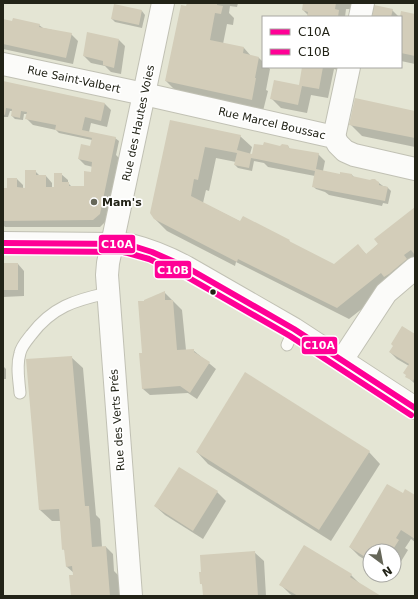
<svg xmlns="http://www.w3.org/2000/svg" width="418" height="599" font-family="'DejaVu Sans',sans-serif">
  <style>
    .shadow { fill: #0003 }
    .building { fill: #d3cdb9 }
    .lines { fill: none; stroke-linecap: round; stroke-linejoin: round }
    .service-casing { stroke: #c1c1b4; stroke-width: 13 }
    .minor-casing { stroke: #c1c1b4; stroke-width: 24 }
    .tertiary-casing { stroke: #c1c1b4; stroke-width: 24 }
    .service { stroke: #fbfbf9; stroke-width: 11 }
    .minor { stroke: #fbfbf9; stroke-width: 22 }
    .tertiary { stroke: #fbfbf9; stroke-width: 22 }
    .bus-1-casing { stroke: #fff; stroke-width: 9 }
    .bus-2-casing { stroke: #fff; stroke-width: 9 }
    .bus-1 { stroke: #ff0096; stroke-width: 6 }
    .bus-2 { stroke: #ff0096; stroke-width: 6 }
    .poi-dot { fill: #666759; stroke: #fff; stroke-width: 1.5 }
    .bus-dot { fill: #222317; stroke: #fff; stroke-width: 1.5 }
    .labels { text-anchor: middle; stroke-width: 3.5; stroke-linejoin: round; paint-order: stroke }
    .street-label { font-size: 11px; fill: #222317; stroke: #fff }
    .poi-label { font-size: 11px; font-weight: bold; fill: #222317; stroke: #fff; text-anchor: start }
    .line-badge { stroke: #fff; stroke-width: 1.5 }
    .badge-label { font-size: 11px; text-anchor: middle; font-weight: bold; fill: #fff }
  </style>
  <rect width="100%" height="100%" fill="#e4e5d4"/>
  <g class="shadow">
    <path d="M188,3h50l-1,4 -7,-1 -1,7 5,5 -1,7 -6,-1 -4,20 21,4 7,8 8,2 4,4v5h5l2,2 -4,21 2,1 -5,20 -85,-18 -12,-12z"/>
    <path d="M311,3h41l-2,6h-4l-1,8h-37l1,-1 -6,-6z"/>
    <path d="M392,10l7,7h-26z"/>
    <path d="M142,11l3,4 -3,13 -27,-6 -3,-3z"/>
    <path d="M415,15v49l-14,-3v-44z"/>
    <path d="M3,20l10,2 26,3 4,3 28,6 7,7 -5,23 -70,-15z"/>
    <path d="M119,40l6,6 -4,28 -10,-2 -6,-6 -14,-3 -7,-7z"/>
    <path d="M301,67h38l-1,3 -4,-1 -6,29 -17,-3 -4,18 -26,-5 -9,-9 28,-13 3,-17z"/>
    <path d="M3,82l102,22 6,6 -4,17 -16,-4 -2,9 26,6 4,3 -3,14 3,3 -13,63 -6,6h-95l-2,-2v-36h5l9,-10 6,6v4h3l9,-18 5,5h6l6,7v5h3l6,-14 7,6v3l4,4h13l7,-14 1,-6 -8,-2 -6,-6 14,-11 -1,-8 -33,-7 -3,-3 -23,-5 -7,-7 1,-4h-3l-1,6 -8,-1 -3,-3 1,-5h-3l-2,6h-4l-1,3z"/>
    <path d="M415,112v35l-53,-11 -12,-12z"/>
    <path d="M171,121l69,15 12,11 -2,7 3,1 28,-8 7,-1 2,3 28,5 7,7 -2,10 17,4h12l3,3 24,5 4,3 4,1 4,4 -3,13 -5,-1 -1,3 -53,-11 -4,-3 -9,-3 -3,-3 2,-10 -47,-9 -4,-4 -10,-2 -2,10 -14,-3 -3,-3 1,-3 -20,-4 -7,33 -3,-1 -3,13 38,19 2,-5 46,24 4,4 41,20 24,-19 9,9 48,-47v59l-66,52 -113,-57 -1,4 -68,-35 -12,-12z"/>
    <path d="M3,264h15l6,7v25l-21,1z"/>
    <path d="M164,292l18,18 4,40h7l23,19 -19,30 -9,-6 -38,2 -7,-6 2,-35v-52z"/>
    <path d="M415,335v49l-8,-8 2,-10 -12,-7 -7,-7z"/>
    <path d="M71,357l12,11 13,147 4,4 2,28h4l7,7 1,17 5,5 2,20h-49l2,-23 -7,-6 -1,-16 -3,-2 -2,-28h-9l-12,-11z"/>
    <path d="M3,366l3,3v10h-3z"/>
    <path d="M197,452h172l11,12 -49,77 -123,-77z"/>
    <path d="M217,492l9,9 -23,38 -38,-24 -10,-9z"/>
    <path d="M403,495l12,1v46l-4,-3 -6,9 3,2 -14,23v-22h-24v12l-11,-7 -9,-9z"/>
    <path d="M304,546l47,29 10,10 18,11h-86l-3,-2 -9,-9z"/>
    <path d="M254,552l10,9 2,35h-62l-1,-10 -2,-3z"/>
  </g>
  <g class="building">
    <path d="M187,3h30v2l6,1 -2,8 -6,-1 -5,27 34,7 -1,6 16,4 -4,21h1l-4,22 -87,-19 16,-76 5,1z"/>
    <path d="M303,3h33l-1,6 4,1 -1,7h-31l1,-5 -6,-2z"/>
    <path d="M114,4l28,6 -3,15 -28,-6z"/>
    <path d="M374,5l19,4 -2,8h-19z"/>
    <path d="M401,11l14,3v42l-14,-3v-36h-1z"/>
    <path d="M13,18l27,6 -1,3 33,6 -6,25 -63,-14v-25l9,2z"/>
    <path d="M87,32l32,7 -5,29 -11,-3v-4l-20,-5z"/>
    <path d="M302,67h21l-4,22 -17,-3 -4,19 -28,-6 4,-19 25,5z"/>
    <path d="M3,81l102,22 -4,18 -16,-4 -3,13 34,7 -16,77 -7,6 -90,1v-33h4v-10h10v9l8,1v-18h11v5h10v12h8v-14h8v9h7v4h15v-15l7,1 1,-10 -14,-3 3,-15 9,2 2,-8 -37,-8 1,-5 -31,-6 2,-7 -6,-1 -1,7 -9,-2 1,-7 -6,-1 -1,7 -2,-1z"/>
    <path d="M355,98l60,13v27l-66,-13z"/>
    <path d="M170,120l71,15 -4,15 15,4 2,-10 9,1 1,-3 16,4 2,-2 6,1 1,3 30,5 -3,16 24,5v-2l12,2v2l18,4 2,-1h3l2,2 2,1v3l9,2 -3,14 -64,-12 -9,-2 3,-16 -64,-13 -2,10 -15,-3 3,-12 -32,-6 -7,33 -4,-1 -3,17 49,25 3,-5 47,24 -1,1 45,23 24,-20 8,10 12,-10 -4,-5 41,-32v46l-1,1 -3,-4 -7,5 3,4 -18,15 -5,3 -3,-4 -44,35 -99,-49 -1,3 -83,-43 -4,-6z"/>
    <rect x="3" y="263" width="15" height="27"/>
    <path d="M165,291v9h8l4,50 17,-1v3l16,10 -20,31 -10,-7 -38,3 -3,-36h3l-4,-52h6v-1z"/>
    <path d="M402,326l13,8v46l-1,-1 -1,2 -8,-4 1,-2 -3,-2 6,-9 -20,-12 4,-6 -2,-2z"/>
    <path d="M72,356l13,150h4l3,41 14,-1 4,50h-39l-2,-21h4l-1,-9 -6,1 -2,-18 -2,1 -3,-41 -20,1 -13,-151z"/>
    <path d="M245,372l125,79 -51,79 -123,-78z"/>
    <path d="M179,467l39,24 -25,40 -39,-25z"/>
    <path d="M387,484l16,9 2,-4 10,6v44l-14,-9 -5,8 3,2 -7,11h-22v9l-21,-13z"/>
    <path d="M304,545l48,29 -2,3 31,19h-83l-19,-11z"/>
    <path d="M255,551l3,45h-55l-1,-12h-2l-1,-12h2l-1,-17z"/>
  </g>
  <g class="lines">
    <g class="service-casing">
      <g id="service">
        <path d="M287,345l7,-16"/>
        <path d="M20,393c-1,-13 -4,-27 0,-40 1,-6 7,-13 11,-18 21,-28 44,-35 77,-42"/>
      </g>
    </g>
    <g class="minor-casing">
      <g id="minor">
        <path d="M360,17l3,-14"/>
        <path d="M3,64l141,30 190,43 4,7 7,7 9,4 61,14"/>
        <path d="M334,137l15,-70"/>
        <path d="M342,360l44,-67 29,-25"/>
        <path d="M131,596l-24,-321 1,-12 4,-19 32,-150 19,-91"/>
      </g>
    </g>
    <g class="tertiary-casing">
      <path id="tertiary" d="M3,243l109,1c6,0 12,0 18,1 20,5 39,13 56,22l108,62 121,79"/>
    </g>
    <use href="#service" class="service"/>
    <use href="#minor" class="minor"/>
    <use href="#tertiary" class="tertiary"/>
    <g class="bus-1-casing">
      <path id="bus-1" d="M3,243l120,1 7,1 22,7 34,15 108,62 121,79"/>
    </g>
    <g class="bus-2-casing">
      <path id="bus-2" d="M3,251l120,1 5,1 21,6 33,15 108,62 121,79"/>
    </g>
    <use href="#bus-1" class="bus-1"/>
    <use href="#bus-2" class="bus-2"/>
  </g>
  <circle class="poi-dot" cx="94" cy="202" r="4"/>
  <circle class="bus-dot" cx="213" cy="292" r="3.5"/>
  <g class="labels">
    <g class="street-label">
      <text transform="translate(74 79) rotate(12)" y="4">Rue Saint-Valbert</text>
      <text transform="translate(138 123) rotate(-78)" y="4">Rue des Hautes Voies</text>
      <text transform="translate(272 123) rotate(13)" y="4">Rue Marcel Boussac</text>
      <text transform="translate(117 420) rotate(-94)" y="4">Rue des Verts Prés</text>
    </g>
    <g class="poi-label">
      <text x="102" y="206">Mam's</text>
    </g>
  </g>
  <g class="line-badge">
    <rect x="98" y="234" width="38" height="20" rx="4" fill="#ff0096"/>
    <rect x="154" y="260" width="38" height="19" rx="4" fill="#ff0096"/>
    <rect x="301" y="336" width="37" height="19" rx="4" fill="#ff0096"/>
  </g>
  <g class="badge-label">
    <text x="117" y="248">C10A</text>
    <text x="173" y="274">C10B</text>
    <text x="319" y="349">C10A</text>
  </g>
  <rect width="418" height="599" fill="none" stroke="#222317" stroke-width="8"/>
  <rect x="262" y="16" width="140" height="52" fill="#ffffff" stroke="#a7a7a2"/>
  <rect x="270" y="29" width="20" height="6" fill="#ff0096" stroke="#a7a7a2"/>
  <text x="298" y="36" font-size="12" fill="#222317">C10A</text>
  <rect x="270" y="49" width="20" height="6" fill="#ff0096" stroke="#a7a7a2"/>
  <text x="298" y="56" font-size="12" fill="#222317">C10B</text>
  <g transform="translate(382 563) rotate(148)"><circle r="19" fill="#ffffff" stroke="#a7a7a2"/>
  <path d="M0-3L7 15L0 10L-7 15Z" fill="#666759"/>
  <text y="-6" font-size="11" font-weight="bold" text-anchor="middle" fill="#222317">N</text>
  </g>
</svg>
